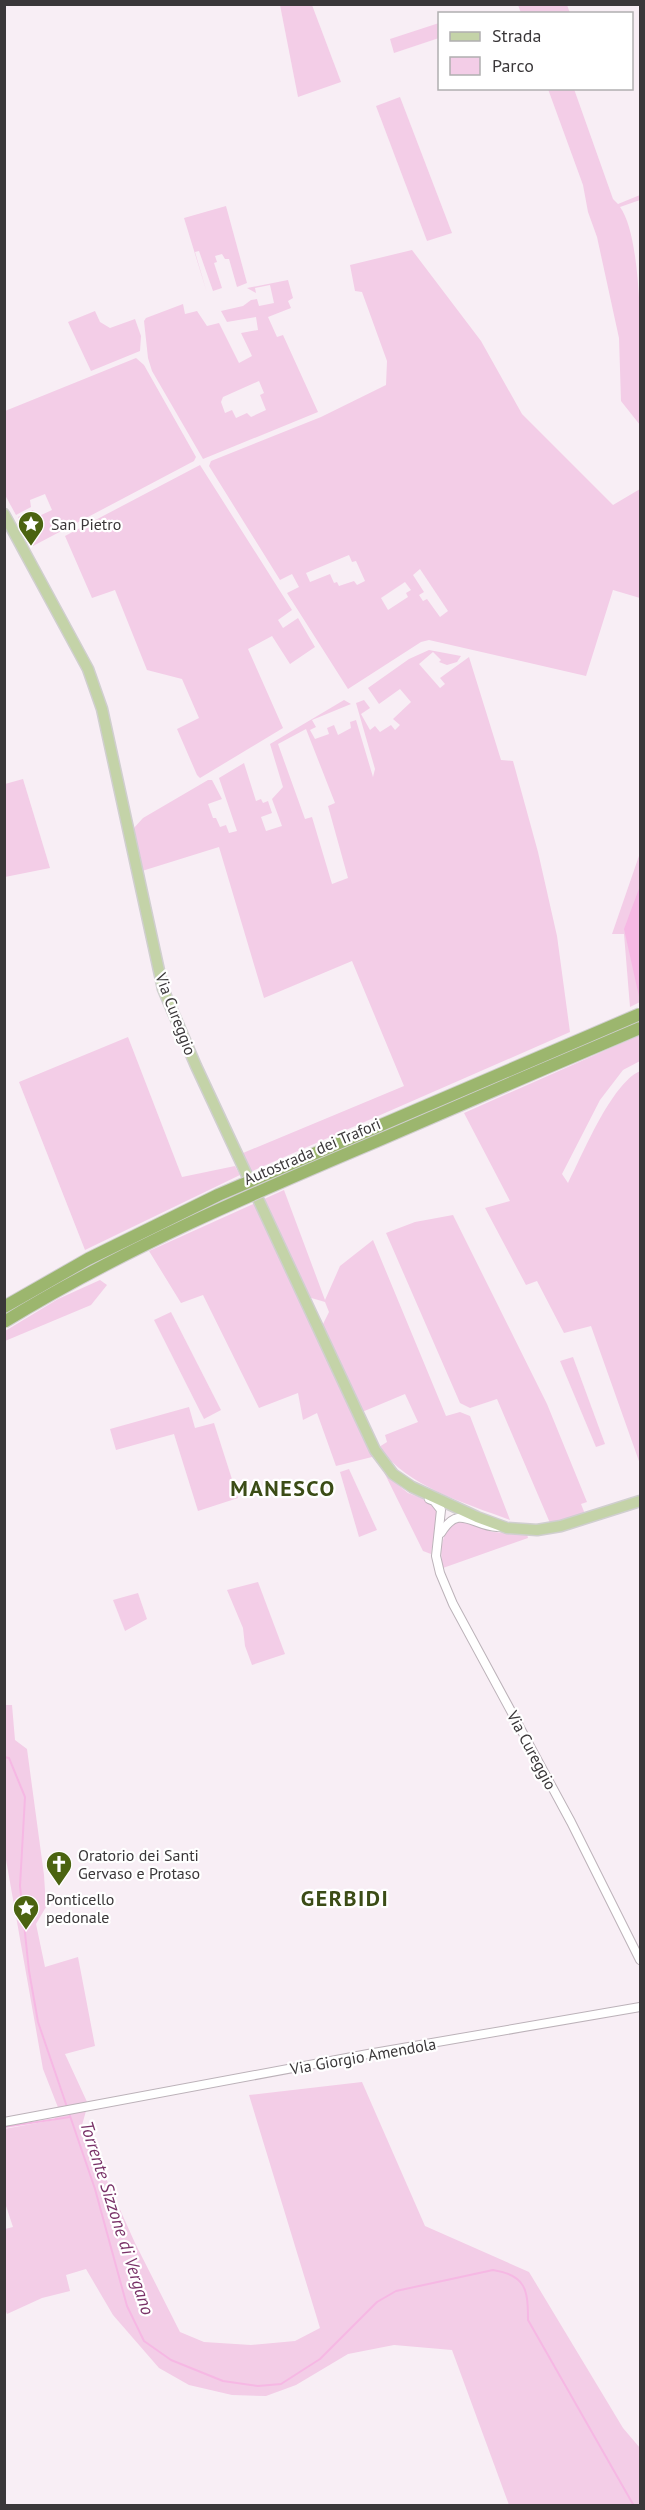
<svg xmlns="http://www.w3.org/2000/svg" width="645" height="2510" font-family="'PT Sans',sans-serif">
  <style>
    .green { fill: #f3cde7; fill-rule: evenodd }
    .water { fill: #f6b8e4 }
    .lines { fill: none; stroke-linecap: round; stroke-linejoin: round }
    .stream { stroke: #f6b8e4; stroke-width: 2 }
    .minor-casing { stroke: #bcb2b9; stroke-width: 10 }
    .major-casing { stroke: #d0cfcf; stroke-width: 13 }
    .minor { stroke: #fff; stroke-width: 8 }
    .major { stroke: #c4d3a8; stroke-width: 10 }
    .highway-bridge-casing { stroke: #d0cfcf; stroke-width: 14; stroke-linecap: butt }
    .highway-bridge { stroke: #9cb66e; stroke-width: 12 }
    .labels { text-anchor: middle; stroke-width: 4.5; stroke-linejoin: round; paint-order: stroke }
    .poi-label { font-size: 16px; fill: #3a3739; stroke: #fff; text-anchor: start }
    .street-label { font-size: 16px; fill: #3a3739; stroke: #fff }
    .water-label { font-size: 18px; font-style: italic; fill: #793268; stroke: #fff }
    .district-label { font-size: 22px; font-weight: bold; letter-spacing: 1.5px; fill: #3b4c16; stroke: #fff }
  </style>
  <rect width="100%" height="100%" fill="#f8eef5"/>
  <g class="green">
    <path d="M280,5h32l29,77 -43,15z"/>
    <path d="M518,5h49l3,8h-49z"/>
    <path d="M439,23v15l-45,15 -4,-14z"/>
    <path d="M548,89h26l39,110 5,5 22,-9v5l-20,7c25,34 21,169 20,218l-19,-24 -2,-63 -22,-101 -9,-25 -5,-27z"/>
    <path d="M400,97l52,136 -25,8 -51,-135z"/>
    <path d="M226,206l21,77 -10,4 -8,-28h-4l-3,-5 -7,2 2,6 -3,1 8,25 -9,3 -14,-40 -4,1 12,41 -23,-75z"/>
    <path d="M412,250l69,91 41,73 91,91 27,-16v109l-27,-8 -27,86 -157,-36 -8,2 -73,47 -61,-96 12,-6 -7,-13 -12,6 -71,-114 2,-5 110,-44 65,-32 1,-24 -25,-69 -7,-1 -5,-26zM349,555l3,7 4,-1 9,20 -8,4 -3,-4 -15,5 -2,-4 -3,1 -4,-9 -20,8 -4,-9zM420,569l28,42 -8,6 -13,-18 -4,2 -4,-6 5,-3 -11,-17zM405,582l6,8 -5,3 2,4 -20,13 -7,-12z"/>
    <path d="M288,280l5,18 -5,3 3,7 -23,9 9,20 6,-2 35,77 -115,47 -51,-88 -4,-13 -4,-37 2,-3 37,-14 2,10 12,-3 10,15 12,-3 20,40 13,-7 -11,-23 17,-3 -2,-13 -29,5 -6,-11 22,-5 8,-6 6,-1 2,7 15,-3 -4,-18 -15,3 1,5 -9,-5zM259,381l5,12 -4,2 6,15 -15,7 -4,-4 -11,5 -4,-8 -7,3 -4,-11 2,-5z"/>
    <path d="M95,311l5,11 10,6 25,-9 6,17 -1,15 -49,20 -23,-49z"/>
    <path d="M136,358l8,7 52,92 -2,4 -161,85 -15,-29 15,-7 4,7 15,-7 -7,-16 -15,6 1,7 -15,8 -11,-20v-84z"/>
    <path d="M200,465l92,145 -14,10 5,8 15,-10 17,29 -25,17 -18,-28 -24,13 35,79 -83,50 -3,-3 -20,-46 22,-11 -17,-39 -35,-9 -32,-80 -23,8 -27,-62z"/>
    <path d="M429,650l32,6 -4,6 -10,3 -8,-3 2,-2 -8,-8 -14,12 21,24 5,-4 -5,-6 29,-21 32,103 12,1 25,91 19,84 13,96 -320,140 -7,-19 161,-67 -52,-125 -88,37 -45,-151 -77,24 -9,-42 10,-11 65,-38h4l10,19 -14,5 5,14h3l4,9 6,-2 3,8 8,-2 -18,-53 25,-15 12,38 5,-2 2,4 5,-2 4,12 -11,4 5,14 16,-5 -10,-27 11,-12 -13,-43 74,-44 7,4 -39,16 4,7 -6,3 5,9 14,-5 -2,-6 7,-3 4,10 13,-7 -1,-6 6,-2 17,57 2,-8 -19,-66 8,-3 6,8 -9,6 9,16 5,-4 5,6 11,-7 4,5 5,-5 -7,-6 18,-17 -11,-13 -21,15 -11,-16 41,-29zM306,729l29,74 -7,3 20,72 -16,6 -20,-67 -7,2 -27,-75z"/>
    <path d="M23,779l27,89 -45,9v-93z"/>
    <path d="M640,853v149l-10,5 -6,-73h-12z"/>
    <path d="M640,1035v26l-17,9 -23,30 -38,74 6,9c15,-29 43,-99 72,-112v393l-49,-138 -27,7 -27,-52 -11,4 -41,-77 25,-7 -46,-88z"/>
    <path d="M128,1037l54,140 53,-11 5,9 -155,75 -66,-168z"/>
    <path d="M284,1190l41,110 15,-34 33,-26 73,176 14,-4 10,4 40,104c-45,-17 -102,-33 -131,-73l8,-5 -2,-7 33,-13 -13,-28 -43,18 -36,-75 -3,-13 6,-12 -4,-10 -17,-5 83,182 17,14 24,9 6,6 -7,46 -8,-3 -47,-95 -40,10 -19,-53 -14,7 -5,-27 -39,15 -56,-113 -22,8 -32,-52z"/>
    <path d="M453,1215l94,189 40,98 -6,2 4,10 -35,9 -53,-124 -27,9 -10,-5 -74,-170 29,-11z"/>
    <path d="M100,1280l7,5 -16,20 -86,36v-10l53,-32z"/>
    <path d="M171,1312l50,98 -17,9 -50,-99z"/>
    <path d="M573,1357l32,87 -9,3 -36,-86z"/>
    <path d="M189,1407l6,21 19,-5 24,75 -40,13 -24,-77 -58,16 -6,-21z"/>
    <path d="M349,1469l28,61 -18,7 -19,-65z"/>
    <path d="M462,1519l30,13 35,2 1,4 -85,30c-4,-18 -1,-30 8,-46z"/>
    <path d="M258,1582l27,72 -33,11 -7,-19 -2,-18 -16,-38z"/>
    <path d="M138,1593l9,26 -22,12 -12,-31z"/>
    <path d="M6,1705h6l3,35 12,9 17,126 2,32 -10,17 9,43 33,-10 17,89 -30,8 23,50 -6,21 53,118 45,89 24,10 47,3 44,-4 25,-13 -71,-233 113,-13 63,144 104,46 94,156 17,20v57h-131l-57,-155 -58,-5 -46,9 -52,31 -30,11 -34,-1 -43,-10 -30,-17 -46,-53 -27,-46 -20,6 4,16 -28,7 -35,16 -3,-7 1,-78 8,-2 -8,-24 -1,-74 50,-9 5,-10 -16,-41 -38,-215z"/>
  </g>
  <path class="water" d="M640,886v115l-16,-72z"/>
  <g class="lines">
    <g class="stream">
      <path d="M4,1757l5,1 16,39 -5,89 9,85 9,51 29,85"/>
      <path d="M69,2113l26,76 32,117 17,35 27,19 52,21 35,5 23,-2 39,-25 57,-57 19,-11 97,-21c33,5 35,20 35,50l106,186"/>
      <path d="M4,2127l66,-10"/>
    </g>
    <g class="minor-casing">
      <g id="minor">
        <path d="M429,1499l5,2 7,9 -5,46 4,17 13,31 118,218 69,138"/>
        <path d="M441,1533c18,-30 31,-7 56,-6"/>
        <path d="M4,2122l364,-68 272,-47"/>
      </g>
    </g>
    <g class="major-casing">
      <path id="major" d="M4,514l84,155 14,40 61,280 33,77 179,384 18,24 19,13 65,30 30,11 30,2 24,-4 79,-25"/>
    </g>
    <use href="#minor" class="minor"/>
    <use href="#major" class="major"/>
    <g class="highway-bridge-casing">
      <g id="highway-bridge">
        <path d="M4,1307l84,-48 130,-64 422,-181"/>
        <path d="M4,1322c119,-73 245,-127 373,-181 88,-38 175,-76 263,-113"/>
      </g>
    </g>
    <use href="#highway-bridge" class="highway-bridge"/>
  </g>
  <defs>
    <g id="sight-pin" transform="scale(1.35)"><path d="M0 17L-7.5 6A9.5 9.5 0 1 1 7.5 6Z" fill="#4b6310" stroke="#fff"/><path d="M0-6L1.8-2.2L6-1.7L2.9 1.2L3.7 5.4L0 3.3L-3.7 5.4L-2.9 1.2L-6-1.7L-1.8-2.2Z" fill="#fff"/></g>
    <g id="church-pin" transform="scale(1.35)"><path d="M0 17L-7.5 6A9.5 9.5 0 1 1 7.5 6Z" fill="#4b6310" stroke="#fff"/><path d="M-1.2-6h2.4v3.5h3.3v2.4h-3.3V6h-2.4V-.1h-3.3v-2.4h3.3Z" fill="#fff"/></g>
  </defs>
  <g fill-rule="evenodd">
    <use href="#sight-pin" x="31" y="524"/>
    <use href="#church-pin" x="59" y="1864"/>
    <use href="#sight-pin" x="26" y="1908"/>
  </g>
  <g class="labels">
    <g class="poi-label">
      <text x="51" y="530">San Pietro</text>
      <text x="78" y="1861">Oratorio dei Santi<tspan x="78" dy="18">Gervaso e Protaso</tspan></text>
      <text x="46" y="1905">Ponticello<tspan x="46" dy="18">pedonale</tspan></text>
    </g>
    <g class="street-label">
      <text transform="translate(176 1014) rotate(69)" y="6">Via Cureggio</text>
      <text transform="translate(312 1151) rotate(-23)" y="6">Autostrada dei Trafori</text>
      <text transform="translate(532 1750) rotate(62)" y="6">Via Cureggio</text>
      <text transform="translate(363 2056) rotate(-10)" y="6">Via Giorgio Amendola</text>
    </g>
    <g class="water-label">
      <text transform="translate(117 2218) rotate(72)" y="6">Torrente Sizzone di Vergano</text>
    </g>
    <g class="district-label">
      <text x="283" y="1496">MANESCO</text>
      <text x="345" y="1906">GERBIDI</text>
    </g>
  </g>
  <rect width="645" height="2510" fill="none" stroke="#3a3739" stroke-width="12"/>
  <rect x="438" y="12" width="195" height="78" fill="#ffffff" stroke="#b0afb0" stroke-width="1.5"/>
  <rect x="450" y="32" width="30" height="9" fill="#c4d3a8" stroke="#b0afb0" stroke-width="1.5"/>
  <text x="492" y="42" font-size="18" fill="#3a3739">Strada</text>
  <rect x="450" y="57" width="30" height="18" fill="#f3cde7" stroke="#b0afb0" stroke-width="1.5"/>
  <text x="492" y="72" font-size="18" fill="#3a3739">Parco</text>
</svg>
